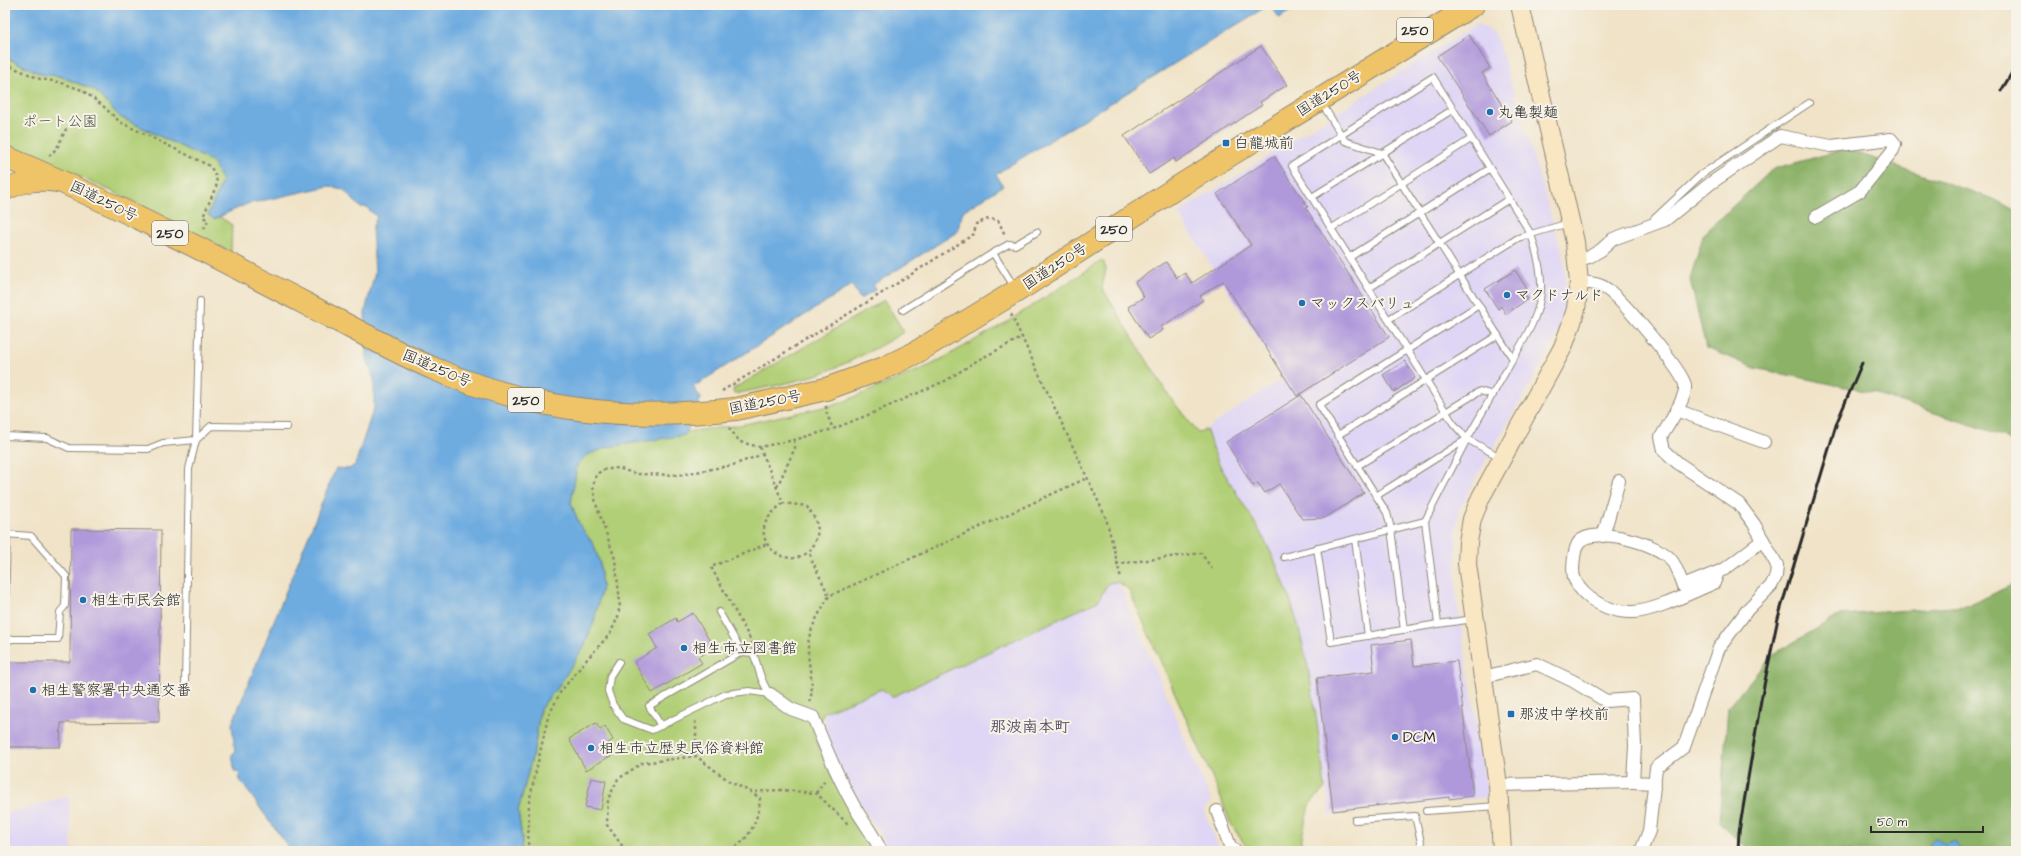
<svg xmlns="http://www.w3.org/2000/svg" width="2021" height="856" font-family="'Architects Daughter','Klee One',sans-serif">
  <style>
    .built { fill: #dfd5f5 }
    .green { fill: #b1cf76; stroke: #6e7d50 }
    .forest { fill: #8cb267; stroke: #5c6e49 }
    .water { fill: #6eace0; stroke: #4c6c86 }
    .building { fill: #b099db }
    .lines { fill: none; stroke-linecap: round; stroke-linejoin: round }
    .lane-casing { stroke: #8e8779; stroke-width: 8 }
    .street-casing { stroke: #8e8779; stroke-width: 14 }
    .secondary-casing { stroke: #8e8779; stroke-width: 20 }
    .primary-casing { stroke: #8e8779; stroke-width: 22 }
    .highway-casing { stroke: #8e8779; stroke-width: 24 }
    .path { stroke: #8e8779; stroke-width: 2.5; stroke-dasharray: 3 3; stroke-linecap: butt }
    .lane { stroke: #fff; stroke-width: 6 }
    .street { stroke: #fff; stroke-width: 12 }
    .secondary { stroke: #f9e7c3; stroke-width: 18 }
    .primary { stroke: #efc469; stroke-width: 20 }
    .highway { stroke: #efc469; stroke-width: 22 }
    .rail { stroke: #2b2b2b; stroke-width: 3 }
    .highway-bridge-casing { stroke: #8e8779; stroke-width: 24; stroke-linecap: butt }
    .highway-bridge { stroke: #efc469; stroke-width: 22 }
    .poi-dot { fill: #1f6fb2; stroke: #f7f3e8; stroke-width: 1.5 }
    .labels { text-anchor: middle; stroke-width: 4; stroke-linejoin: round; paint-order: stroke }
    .shield { fill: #f7f3e8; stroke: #686764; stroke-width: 1 }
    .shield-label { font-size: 14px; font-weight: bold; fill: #2b2b2b }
    .street-label { font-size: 15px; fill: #2b2b2b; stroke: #f7f3e8 }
    .poi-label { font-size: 15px; fill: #2b2b2b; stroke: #f7f3e8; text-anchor: start }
    .park-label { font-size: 15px; fill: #4c543e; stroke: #f7f3e8 }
    .neighbourhood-label { font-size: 16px; font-weight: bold; fill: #5a5269; stroke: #f7f3e8 }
  </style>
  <rect width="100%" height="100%" fill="#f7f3e8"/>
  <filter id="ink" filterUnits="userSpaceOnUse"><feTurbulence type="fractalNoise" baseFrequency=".025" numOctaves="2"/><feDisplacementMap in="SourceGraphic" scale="8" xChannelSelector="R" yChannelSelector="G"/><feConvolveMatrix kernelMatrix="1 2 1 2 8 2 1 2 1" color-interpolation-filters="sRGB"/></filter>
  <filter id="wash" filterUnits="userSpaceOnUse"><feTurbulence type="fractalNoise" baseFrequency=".012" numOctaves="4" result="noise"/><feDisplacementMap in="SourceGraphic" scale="16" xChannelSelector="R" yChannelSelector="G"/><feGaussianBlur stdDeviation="0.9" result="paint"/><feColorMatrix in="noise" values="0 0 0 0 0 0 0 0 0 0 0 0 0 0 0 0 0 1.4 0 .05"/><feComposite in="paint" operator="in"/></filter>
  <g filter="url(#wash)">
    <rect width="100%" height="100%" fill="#f0e3c7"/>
    <g class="built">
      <path d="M1477,24l16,8 8,17 63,210 3,29 -2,27 -13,31 -71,123 -22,41 -3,22v63l32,202 -158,18 -18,-128 -18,-79 -17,-43 -23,-46 -32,-49 -16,-41 77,-51 -105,-165z"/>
      <path d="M1118,582l94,220 -9,7 17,42h-331l-6,-13 -37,-56 -19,-42 -3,-28 58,-23 10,8 206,-96 10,-18z"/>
      <path d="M69,796l3,55h-67v-37z"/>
    </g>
    <g class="green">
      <path d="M5,57l36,17 18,2 35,14 26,27 93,45 9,19 -14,34 6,4 6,-2 12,8 -1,27 -102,-53 -124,-56z"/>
      <path d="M1103,260l3,9 -4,19 67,108 29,37 8,-4c5,14 9,29 17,42 19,32 39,60 54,95 31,70 39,147 48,222l-16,17 -10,46h-35l-19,-6 -14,-21 -14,-36 -88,-198 -11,-8 -10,1 -10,18 -206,96 -10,-8 -58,23 -11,22 18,39 43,78h-353l1,-13 -4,-27 17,-65 5,-37 20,-25 34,-63 8,-34 -2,-23 -6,-19 -14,-19 -9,-23 6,-38 10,-10 21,-8 76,-12 1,-3 55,-7 98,-21 93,-39 76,-43z"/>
      <path d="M884,300l20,32c-31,18 -63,36 -98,46 -24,7 -48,11 -72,16l-1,-5z"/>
    </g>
    <g class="forest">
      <path d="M1846,149l148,50 22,12v237l-14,-13 -128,-42 -119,-25 -49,-20 -16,-69 14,-46 69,-64z"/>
      <path d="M2016,583v268h-268l-29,-29 9,-115 44,-52 68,-40 126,-9z"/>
    </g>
    <g class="water">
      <path d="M5,5h1264l-273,169 7,12 -40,25 -6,21 -84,53 2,5 -15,9 -8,-14 -159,102 8,11 -16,37 -77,12 -21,8 -10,10 -6,38 9,23 14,19 6,19 2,23 -8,34 -9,24 -25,39 -20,25 -5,37 -17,65 4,27 -1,13h-230l-51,-71 -1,-8h-4l-3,-18 3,-1 -3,-29 104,-256 13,1 6,-4 19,-58v-27l-7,-22 -2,-46 10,-40 -3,-44 5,-11 -11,-10h-6l-17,-18 -14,-3 -82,18 -33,15 -6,-4 14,-34 -9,-19 -93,-45 -26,-27 -34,-14 -19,-2 -36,-17z"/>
      <path d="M1271,5h29l-21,13z"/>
      <path d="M1935,837l10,8 11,-4 5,10h-33l1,-5z"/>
    </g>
    <g id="blocks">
      <g class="building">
        <path d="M1469,35l21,33 -8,5 30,48 -23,15 -52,-80z"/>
        <path d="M1261,46l26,39 -27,17 2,3 -86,57 -2,-4 -25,16 -25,-38z"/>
        <path d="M1274,156l34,51 -2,1 83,129 -92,59 -74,-115 -23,15 3,4 -42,27 2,3 -15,9 -20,-32 16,-10 -9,-15 31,-20 11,16 8,-5 7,10 59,-38 -34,-51z"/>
        <path d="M1515,270l12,19 -4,3 5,7 -22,15 -5,-8 -3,3 -13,-20z"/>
        <path d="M1405,361l10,17 -21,14 -11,-17z"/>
        <path d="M1301,395l63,98 -39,25 -23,1 -23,-35 -14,9 -7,-10 -5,3 -27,-44z"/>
        <path d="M71,529l90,1 -2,192 -98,1 -1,24h-54l3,-85h61z"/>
        <path d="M693,613l21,35 -16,9 4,6 -50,30 -18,-31 23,-14 -8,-14 27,-16 1,4z"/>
        <path d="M1411,640l3,26 43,-5 16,135 -24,3v-2l-116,14 -16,-133 57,-7 -3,-26z"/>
        <path d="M596,723l4,7 5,-4 8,14 -5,3 6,11 -28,16 -17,-31z"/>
        <path d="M591,778l15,3 -5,29 -16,-3z"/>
      </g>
    </g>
  </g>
  <g filter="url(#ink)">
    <use href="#blocks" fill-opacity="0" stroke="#8e8779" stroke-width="1"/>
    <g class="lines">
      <g class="lane-casing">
        <g id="lane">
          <path d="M1321,102l24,39 37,12 131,206 -46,80 33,18"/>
          <path d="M1312,197l140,-87"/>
          <path d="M1654,219l48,-45 107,-71"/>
          <path d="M1332,228l139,-89"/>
          <path d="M993,253l22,35"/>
          <path d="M1350,257l139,-88"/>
          <path d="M1369,288l140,-89"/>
          <path d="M903,310l90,-57 16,-9 6,1 22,-13"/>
          <path d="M1389,319l129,-81 13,-4c18,58 12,74 -18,125"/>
          <path d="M1338,435l160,-100"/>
          <path d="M5,436l42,2 22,10 79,1 15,-6 33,-3 15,-14 76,1"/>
          <path d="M1467,439l-14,-16 -161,-257 141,-89 98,157 38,-11"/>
          <path d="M1357,466l123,-75 13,4"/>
          <path d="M1376,496l91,-57 -42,82 13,103 36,-5"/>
          <path d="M5,534l26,2 35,40 -1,30 -5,6 -2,27h-46l-7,3"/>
          <path d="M1355,539l13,97"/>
          <path d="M1317,548l14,94 107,-18"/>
          <path d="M1284,557l141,-36"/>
          <path d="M5,607l2,-73"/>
          <path d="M719,612l23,40"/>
          <path d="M1404,630l-13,-101 -4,-16 -68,-108 160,-100"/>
          <path d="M619,662l-9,14 -2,15 5,14 10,14 29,11 74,-36 23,-3 21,3"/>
          <path d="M185,684l4,-215 7,-29 4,-139"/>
          <path d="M661,726l-12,-20 93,-54 11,1c6,14 7,29 17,41"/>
          <path d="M1426,811l72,-5"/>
          <path d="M1355,820l60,-4 8,35"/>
        </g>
      </g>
      <g class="street-casing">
        <g id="street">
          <path d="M1578,260l11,-3 12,-7 12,-11 52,-19 46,-37 69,-47 51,10 60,-7 4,5 -2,6 -33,41 -44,26"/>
          <path d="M1579,282c10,1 20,1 29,8 14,10 74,80 77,95 2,13 -17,40 -24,52l3,13 14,13 61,41 15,20 23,41 -1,11 -5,10 -23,23 -29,39 -35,99 -28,21 -7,63 -8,20"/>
          <path d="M1676,410l88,32"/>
          <path d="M1603,536l16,-55"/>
          <path d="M1718,572l-4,11c-22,9 -58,28 -81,29 -22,1 -49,-12 -58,-32 -4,-8 -1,-32 4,-38 15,-17 82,2 93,19 5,7 8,17 11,25l42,-17 38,-29"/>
          <path d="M1483,677l54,-13 36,17 33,20 27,-2 2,47 -2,36 22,1"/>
          <path d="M770,694l21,15 22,8c12,30 25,61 41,89 9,16 20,29 27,45"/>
          <path d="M1498,785l135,-3"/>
          <path d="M1217,811l13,35 5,5"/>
        </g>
      </g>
      <g class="secondary-casing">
        <path id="secondary" d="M1502,851l-4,-66 -31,-221 1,-22 4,-23 9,-22 82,-150 8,-22 5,-16 3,-27 -4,-40 -55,-237"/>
      </g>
      <g class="primary-casing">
        <path id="primary" d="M5,190c20,-9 31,-11 53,-8"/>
      </g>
      <g class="highway-casing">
        <g id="highway">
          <path d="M5,157c112,47 219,104 326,160"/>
          <path d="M736,409l90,-20 58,-21 31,-15 113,-69 142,-92 303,-187"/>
        </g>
      </g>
      <g class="path">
        <path d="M5,64l35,15 19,3 23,8 20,15 18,17 90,44 6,10 1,8 -14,33 5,3 -5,11"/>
        <path d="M49,156l8,-8 10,-21"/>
        <path d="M1011,314l95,204 15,60"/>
        <path d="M722,391l157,-96 95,-61 2,-10 12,-5 10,1 7,15"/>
        <path d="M826,406l1,8 6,15"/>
        <path d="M729,428l11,14 20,5 34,-7 39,-11 40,-16 74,-33 31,-20 45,-23"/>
        <path d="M760,447l23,56 24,3c13,19 15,27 1,46l21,44"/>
        <path d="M777,487l18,-39 -1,-8"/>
        <path d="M783,503c-8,7 -17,14 -19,25 -3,18 16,32 32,30 4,-1 8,-4 12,-6"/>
        <path d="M1116,564l85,-11 12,17"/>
        <path d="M753,644l-42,-77 56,-23"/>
        <path d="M809,702c7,-13 -2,-40 -1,-55 0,-18 13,-36 21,-51l258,-118"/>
        <path d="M695,721l1,5v30"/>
        <path d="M816,793l10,-14"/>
        <path d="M528,851l1,-49 19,-85 13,-26 27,-33 22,-24 8,-17 2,-15 -5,-43 -19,-55 -3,-18 3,-11 6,-5 16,-2 18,6 44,1 53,-10 30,-11"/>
        <path d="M626,851l-19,-26 1,-26 10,-20 24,-16 54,-7 33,25 22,11 30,-2 35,3 33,32"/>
        <path d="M718,851c4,-1 11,-1 15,-3 18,-9 26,-31 27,-50l-8,-5"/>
      </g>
      <use href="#lane" class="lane"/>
      <use href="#street" class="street"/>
      <use href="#secondary" class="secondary"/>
      <use href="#primary" class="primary"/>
      <use href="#highway" class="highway"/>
      <g class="rail">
        <path d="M2001,91l15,-25"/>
        <path d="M1738,851l1,-19 22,-132 17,-82 59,-196 25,-59"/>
      </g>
      <g class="highway-bridge-casing">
        <path id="highway-bridge" d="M331,317c35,18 70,38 106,53 100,42 192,51 299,39"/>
      </g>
      <use href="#highway-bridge" class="highway-bridge"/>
    </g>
  </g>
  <g class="poi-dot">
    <circle cx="1490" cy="112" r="4"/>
    <rect x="1222" y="139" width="8" height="8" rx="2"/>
    <circle cx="1507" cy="295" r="4"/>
    <circle cx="1302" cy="303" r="4"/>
    <circle cx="83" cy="600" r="4"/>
    <circle cx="684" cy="648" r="4"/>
    <circle cx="33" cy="690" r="4"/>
    <rect x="1507" y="710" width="8" height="8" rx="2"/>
    <circle cx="1395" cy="737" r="4"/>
    <circle cx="591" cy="748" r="4"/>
  </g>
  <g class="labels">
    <g class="shield">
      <rect x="1397" y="18" width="36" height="24" rx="3"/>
      <rect x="1096" y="217" width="36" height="24" rx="3"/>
      <rect x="152" y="221" width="36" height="24" rx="3"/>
      <rect x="508" y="388" width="36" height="24" rx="3"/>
    </g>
    <g class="shield-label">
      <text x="1415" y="35">250</text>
      <text x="1114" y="234">250</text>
      <text x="170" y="238">250</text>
      <text x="526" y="405">250</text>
    </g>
    <g class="street-label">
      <text transform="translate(1329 93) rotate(-32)" y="5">国道250号</text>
      <text transform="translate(104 201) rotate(26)" y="5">国道250号</text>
      <text transform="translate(1055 266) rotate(-33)" y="5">国道250号</text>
      <text transform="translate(437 368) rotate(23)" y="5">国道250号</text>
      <text transform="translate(765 402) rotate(-11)" y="5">国道250号</text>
    </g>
    <g class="poi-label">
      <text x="1498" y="117">丸亀製麺</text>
      <text x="1234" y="148">白龍城前</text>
      <text x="1515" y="300">マクドナルド</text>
      <text x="1310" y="308">マックスバリュ</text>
      <text x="91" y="605">相生市民会館</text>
      <text x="692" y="653">相生市立図書館</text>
      <text x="41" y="695">相生警察署中央通交番</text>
      <text x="1519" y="719">那波中学校前</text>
      <text x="1403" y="742">DCM</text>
      <text x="599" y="753">相生市立歴史民俗資料館</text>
    </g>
    <g class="park-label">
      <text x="60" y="126">ポート公園</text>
    </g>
    <g class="neighbourhood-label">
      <text x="1030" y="732">那波南本町</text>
    </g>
  </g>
  <rect width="2021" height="856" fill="none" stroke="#f7f3e8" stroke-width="20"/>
  <path d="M1871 826v6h112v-6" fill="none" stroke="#2b2b2b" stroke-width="2"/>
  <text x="1877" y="826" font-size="12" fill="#2b2b2b" stroke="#f7f3e8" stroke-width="3" paint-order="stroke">50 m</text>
</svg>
